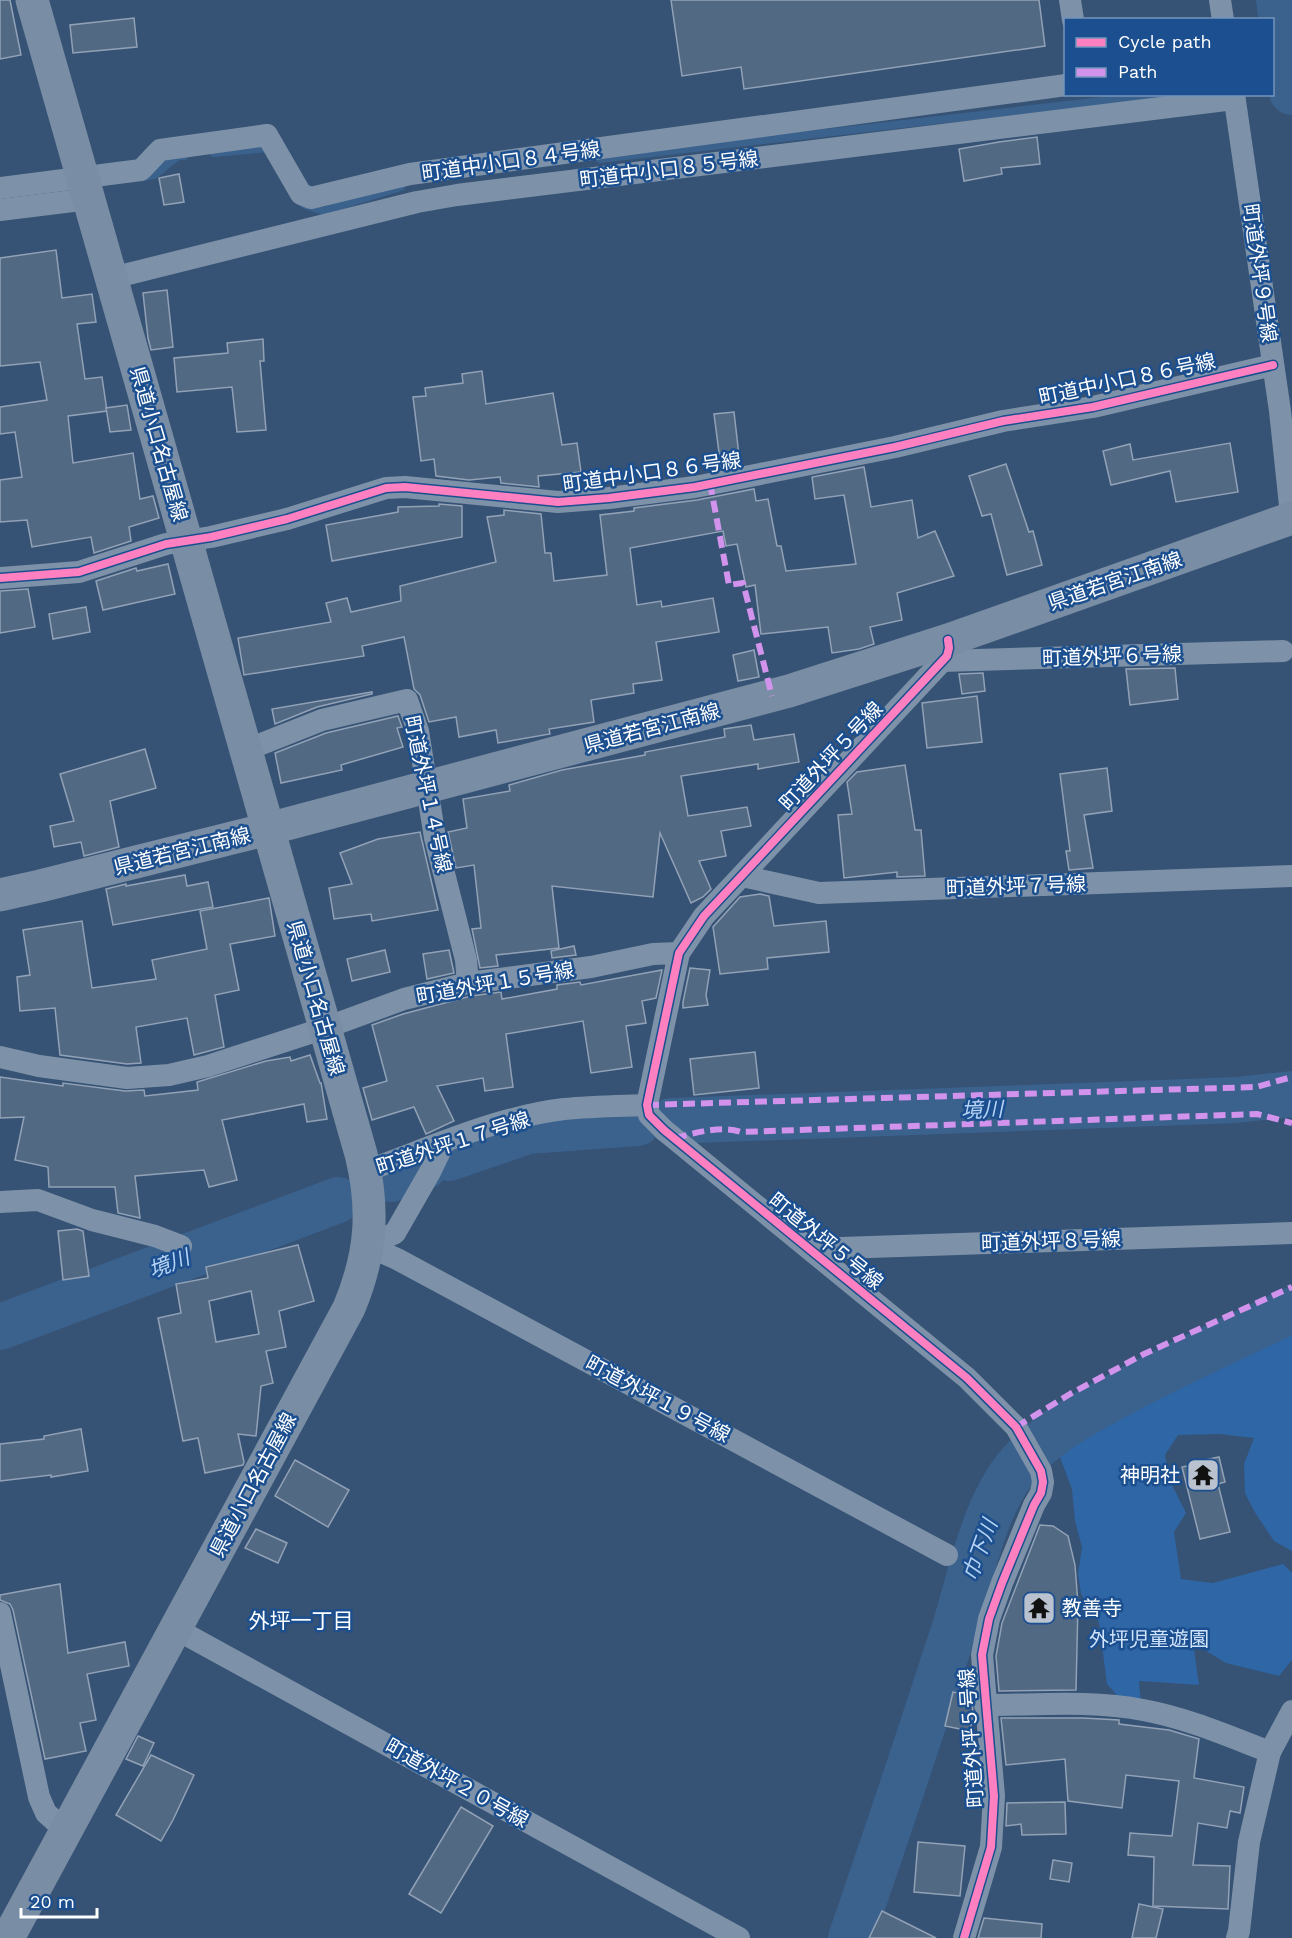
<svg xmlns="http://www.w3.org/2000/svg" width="1292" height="1938" font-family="'Work Sans','Noto Sans JP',sans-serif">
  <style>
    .green { fill: #2f66a5 }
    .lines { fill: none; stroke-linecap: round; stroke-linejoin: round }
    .stream { stroke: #3b618d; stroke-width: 8 }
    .river { stroke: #3b618d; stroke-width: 46 }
    .building { fill: #526984; stroke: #92a2b6; stroke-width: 1.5; fill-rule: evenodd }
    .street { stroke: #7d92a8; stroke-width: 22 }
    .secondary { stroke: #798da4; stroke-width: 33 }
    .quiet { stroke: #d193ec; stroke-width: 6; stroke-dasharray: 12 6; stroke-linecap: butt }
    .cycleway-casing { stroke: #1b4f8f; stroke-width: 11 }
    .cycleway { stroke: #ff80c0; stroke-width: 8 }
    .labels { text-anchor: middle; stroke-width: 5; stroke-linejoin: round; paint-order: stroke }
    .street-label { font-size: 20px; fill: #fff; stroke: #1b4f8f }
    .poi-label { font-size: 20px; fill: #fff; stroke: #1b4f8f; text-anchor: end }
    .park-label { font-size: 20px; fill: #cfe3fa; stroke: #1b4f8f }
    .water-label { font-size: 21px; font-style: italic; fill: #b5d3f5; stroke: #1b4f8f }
    .neighbourhood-label { font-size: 21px; fill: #fff; stroke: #1b4f8f }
  </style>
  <rect width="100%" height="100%" fill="#365274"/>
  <path class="green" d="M1292,1294v257l-18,-10 -20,-30 -9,-18 -1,-29 10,-26 -35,-4 -41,1 -13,20 5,26 16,32 -12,19 7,47 32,4 70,-19 9,9v87l-13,16 -53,-13 -33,-20 6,42 -60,-4 2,23 -19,-3 -15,-17 -8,-61 -18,-29 -3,-20 4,-27 -7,-26 -3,-32 -11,-29 -8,-32 28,-26 58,-30 45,-28 44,-17 38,-22z"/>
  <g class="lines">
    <g class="stream">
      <path d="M214,153l55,-5 1,2"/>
      <path d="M600,159l562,-65"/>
      <path d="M142,177l12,-2 24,-19h6"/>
      <path d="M305,205l18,6 78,-24"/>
    </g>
    <g class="river">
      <path d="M1279,0l13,92"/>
      <path d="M671,1121l489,-18 76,-3 56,-6"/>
      <path d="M449,1158l79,-27 110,-8"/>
      <path d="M391,1179l34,-13"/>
      <path d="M0,1327l338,-127"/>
      <path d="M851,1938c35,-101 69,-203 102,-305 18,-54 30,-132 71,-174 31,-32 70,-51 109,-72 52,-27 106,-52 159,-77"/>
    </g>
  </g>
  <g class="building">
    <path d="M0,0h10l11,55 -21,4z"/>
    <path d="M671,0h368l6,46 -301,43 -3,-22 -59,9z"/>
    <path d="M134,18l3,29 -64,6 -3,-28z"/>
    <path d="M1037,137l3,27 -39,4 1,6 -38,7 -5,-32 40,-7z"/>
    <path d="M179,174l5,28 -20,3 -5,-27z"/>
    <path d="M56,250l6,48 30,-4 4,28 -19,2 8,55 17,-2 5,34 -39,5 5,47 60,-10 7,46 13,-3 6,22 -30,9 2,14 -37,12 -3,-16 -59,10 -5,-27 -27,2v-42l22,-3 -7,-45 -15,2v-27l47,-7 -7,-38 -40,4v-108z"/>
    <path d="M167,290l6,57 -22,3 -3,-12 -5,-45z"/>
    <path d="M263,339l1,22h-4l6,69 -29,2 -5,-45 -55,5 -3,-34 54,-5 -1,-10z"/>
    <path d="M482,371l4,33 67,-11 9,52 15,-2 4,29 -43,4 1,11 -38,-4 -1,-6 -31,3 -33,-4 -2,-17 -13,2 -8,-64 13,-1 -1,-8 38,-5 -1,-9z"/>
    <path d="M127,405l4,25 -21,2 -4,-24z"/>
    <path d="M734,412l6,52 -19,4 -7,-54z"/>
    <path d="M1230,443l8,49 -62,10 -6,-31 -59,14 -8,-34 27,-7 3,16z"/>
    <path d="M1006,464l23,68 4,-1 9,34 -35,10 -16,-61 -9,2 -13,-40z"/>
    <path d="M864,467l7,40 41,-7 6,38 17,-7 19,45 -57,17 5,27 -32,7 4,17 -15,5 -27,4 -4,-26 -67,7 -6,-49 -9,2 -9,-43 -11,2 -3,-15 -93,17 7,57 24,-4 1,6 51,-9 6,34 -63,10 6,38 -29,4 1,9 -43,7 3,22 -45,7 1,5 -52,9 -2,-13 -37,7 -3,-20 -27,5 -9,-27 -6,-6 -10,-52 -42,9 2,10 -120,19 -6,-37 93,-16 -5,-19 21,-5 4,14 50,-11 -1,-15 96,-24 -9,-45 17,-2v-5l37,4 4,39h6l3,28 53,-6 -7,-60 34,-4v-3l63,-8 57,-11 2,12 12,-2 9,47h4l5,25 70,-7 -12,-69 -29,4 -3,-22z"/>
    <path d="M439,504l23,2v31l-130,24 -6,-36 72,-13v-5l41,-1z"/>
    <path d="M168,564l7,30 -72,16 -7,-29 40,-13 1,3z"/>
    <path d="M28,589l7,38 -35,6v-42z"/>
    <path d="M86,607l4,25 -37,7 -4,-25z"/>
    <path d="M754,650l5,27 -21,4 -5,-26z"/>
    <path d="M1175,668l3,31 -48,6 -4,-36z"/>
    <path d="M983,673l2,18 -23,3 -3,-20z"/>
    <path d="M372,692v2l-55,13 -42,17 -3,-15z"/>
    <path d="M977,696l5,46 -55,6 -5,-45z"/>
    <path d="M398,716l4,11 -5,1 6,19 -62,18 1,5 -61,13 -6,-30 51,-20z"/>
    <path d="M751,725l3,15 40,-6 5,28 -41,7v-5l-77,12 7,40 59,-9 4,19 -30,5 5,25 -27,5 12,28 -8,8 -12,6 -31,-70 -7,64 -101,-11 7,62 -63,7 2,11 -18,2 -8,-39 9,-1 -7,-63 -18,3 -8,-36 19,-4 -4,-29 47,-8 -1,-6 53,-15 83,-15v-3l80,-15 -1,-8z"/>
    <path d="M145,749l11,39 -46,13 9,46 -35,9 -3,-14 -27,5 -4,-21 24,-5 -14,-47z"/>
    <path d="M905,765l10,65h6l4,46 -28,1v-5l-53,6 -6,-63 14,-1 -5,-32 10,-10z"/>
    <path d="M1107,768l5,43 -28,4 9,53 -24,2 -3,-19h4l-10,-77z"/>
    <path d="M420,832l18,78 -66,11 -1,-7 -37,5 -5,-31 23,-4 -12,-31 38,-14z"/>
    <path d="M185,875l2,11 21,-4 5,25 -100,18 -7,-36 20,-5v2z"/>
    <path d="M760,894l9,2 5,30 52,-5 3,31 -62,6 1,11 -48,5 -7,-47 27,-30z"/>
    <path d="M269,898l6,38 -45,8 9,46 -24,5 9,52 -30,8 -7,-37 -51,9 5,36 -14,1 -67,-9 -5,-47 -35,3 -3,-34 13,-2 -7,-45 59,-9 10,67 64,-9 -4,-19 55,-11 -7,-38z"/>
    <path d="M574,946l2,9 -24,3 -1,-7z"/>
    <path d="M385,950l5,22 -38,9 -5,-22z"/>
    <path d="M449,950l5,23 -27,6 -4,-25z"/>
    <path d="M690,968l20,2 -4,25 2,10 -25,3v-6z"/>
    <path d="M662,970l-6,28 -14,3 4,22 -20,3 6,41 -41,6 -8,-52 -77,13 7,53 -28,4 -2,-13 -46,8 17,35 -28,13 -12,-27 -42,13 -9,-32 24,-7 -15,-56 31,-11 68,-18 30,-4 1,7 55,-10v-4l23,-3 1,3z"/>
    <path d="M755,1052l4,36 -65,7 -4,-36z"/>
    <path d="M310,1055l10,28h1l6,36 -20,3 -3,-18 -82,16 15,60 -28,7 -5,-17 -69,6 5,42 -22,-5 -3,-26h-66l-1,-20 -33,-7 9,-43 -24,1v-41l63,9v-3l62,8 19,-1 1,6 53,-6 -1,-8 69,-21 24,-4 1,4z"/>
    <path d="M77,1229l6,2 6,45 -26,4 -5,-49z"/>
    <path d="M298,1245l16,56 -35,10 7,36 -20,4 7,32 -12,3 -5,50 -18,-2 6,28 -1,3 -38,8 -7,-35 -15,3 -25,-123 23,-5 -5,-29 32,-6 -2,-11zM251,1291l8,43 -43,8 -7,-41z"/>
    <path d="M81,1429l7,42 -37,6v-2l-51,6v-37l44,-5v-3z"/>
    <path d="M1219,1457l6,25 -7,2 12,48 -30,7 -18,-72 10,-2 -1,-2z"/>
    <path d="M295,1460l54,30 -21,37 -53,-31z"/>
    <path d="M1040,1525l13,1 15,10 7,29 3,39 -2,86 -77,1 -3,-35 6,-33z"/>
    <path d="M256,1529l31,14 -9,20 -33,-15z"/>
    <path d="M60,1584l8,69 57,-11 4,24 -42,8 9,46 -16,3 6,28 -41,8 -32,-149 -3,-6 -10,-4v-5z"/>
    <path d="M953,1692l19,4 1,18 -3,17 -25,-5z"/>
    <path d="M1001,1718h82l36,2v4l50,6 30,9 -5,39 50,9 -4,26 -10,-2 -3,17 -29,-5 -5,42 37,1 -2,43 -75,-3 1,-49 -26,-2 2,-22 42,3 7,-55 -53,-6 -4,33 -54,-7 -3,-42 -59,6z"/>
    <path d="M138,1736l16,7 -11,23 -17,-7z"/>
    <path d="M151,1755l43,20 -21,45 -12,21 -45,-26z"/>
    <path d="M1065,1802l1,32 -44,1 -1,-11 -15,2 1,-23z"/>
    <path d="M461,1807l32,19 -52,87 -32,-19z"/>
    <path d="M918,1842l47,4 -5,50 -46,-4z"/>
    <path d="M1053,1860l19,3 -3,19 -19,-3z"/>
    <path d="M1139,1904l24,5 -7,29h-24z"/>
    <path d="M882,1911l54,27h-67z"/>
    <path d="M984,1918l58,6 -1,14h-63z"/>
  </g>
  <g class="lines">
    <g class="street">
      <path d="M1070,0l3,20"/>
      <path d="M1220,0l3,20"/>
      <path d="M1234,94l46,317 12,113"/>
      <path d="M0,188l141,-18 19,-20 107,-15 34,59 10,4 99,-24 656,-89"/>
      <path d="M0,210l89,-11"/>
      <path d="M112,278l305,-76 40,-7 777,-96"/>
      <path d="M0,578l79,-6 87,-28 45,-7 76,-18 99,-31 19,-1 153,15 51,-4 86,-11 200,-40 108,-26 90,-14 180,-42"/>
      <path d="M948,640l1,8 -2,8 -243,260 -25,37 -32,152 2,10 15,15 303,248 49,49 25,44 2,11 -2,11 -7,12 -32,78 -13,36 -7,36 12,141 -3,51 -27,91"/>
      <path d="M942,661l341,-10"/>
      <path d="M246,750l76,-30 85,-20 11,31 17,107 31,122 2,23"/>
      <path d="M742,876l77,17 473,-17"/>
      <path d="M0,1057l39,9 88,12 42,-3 39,-9 117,-38 79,-29 64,-16 123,-16 62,-13 26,-1"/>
      <path d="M366,1171c64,-23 130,-54 198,-62 27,-3 56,-3 83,-4"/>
      <path d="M0,1202l38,-2 54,20 63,16 26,10"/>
      <path d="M368,1246l29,13 550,296"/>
      <path d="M368,1246l27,-13 35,-61 14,-29"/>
      <path d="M811,1249l481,-16"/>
      <path d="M0,1613l39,184 7,16 20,18"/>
      <path d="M176,1629l563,309"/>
      <path d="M985,1705c52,0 106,-5 158,5 44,8 85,26 127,42"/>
      <path d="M1237,1938l2,-7 10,-89 21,-90 22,-41"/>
    </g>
    <g class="secondary">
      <path d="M0,895l40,-9 228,-57 521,-138 159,-51 344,-122"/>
      <path d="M8,1938l341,-630c22,-53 26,-98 12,-154l-329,-1154"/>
    </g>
    <g class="quiet">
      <path d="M710,483l19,102 14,-2 29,113"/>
      <path d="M647,1105l609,-18 36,-10"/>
      <path d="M675,1138c21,-5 45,-13 66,-6l516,-18 35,9"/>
      <path d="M1016,1427l54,-33 74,-40 148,-67"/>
    </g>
    <g class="cycleway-casing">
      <g id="cycleway">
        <path d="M0,578l79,-6 87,-28 45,-7 76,-18 99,-31 19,-1 153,15 51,-4 86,-11 200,-40 108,-26 90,-14 180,-42"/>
        <path d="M948,640l1,8 -2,8 -243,260 -25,37 -32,152 2,10 15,15 303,248 49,49 25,44 2,11 -2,11 -7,12 -32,78 -13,36 -7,36 12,141 -3,51 -27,91"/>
      </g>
    </g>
    <use href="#cycleway" class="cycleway"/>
  </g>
  <defs>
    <g id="temple-square" transform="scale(1.725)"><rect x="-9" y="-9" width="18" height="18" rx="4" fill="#b9c2ce" stroke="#1b4f8f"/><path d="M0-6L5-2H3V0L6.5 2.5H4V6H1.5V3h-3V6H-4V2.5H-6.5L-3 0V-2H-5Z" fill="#111"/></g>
  </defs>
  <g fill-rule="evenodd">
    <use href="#temple-square" x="1203" y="1475"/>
    <use href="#temple-square" x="1039" y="1608"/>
  </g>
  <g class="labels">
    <g class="street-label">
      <text transform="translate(511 161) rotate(-8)" y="7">町道中小口８４号線</text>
      <text transform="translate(669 169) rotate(-7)" y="7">町道中小口８５号線</text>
      <text transform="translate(1260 273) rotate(82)" y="7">町道外坪９号線</text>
      <text transform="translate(1127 379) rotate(-12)" y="7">町道中小口８６号線</text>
      <text transform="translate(159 444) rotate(74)" y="7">県道小口名古屋線</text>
      <text transform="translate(652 472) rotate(-8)" y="7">町道中小口８６号線</text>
      <text transform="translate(1115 581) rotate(-19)" y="7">県道若宮江南線</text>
      <text transform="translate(1112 656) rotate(-2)" y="7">町道外坪６号線</text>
      <text transform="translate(652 728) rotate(-15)" y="7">県道若宮江南線</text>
      <text transform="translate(831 756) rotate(-47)" y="7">町道外坪５号線</text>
      <text transform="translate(428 794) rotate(78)" y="7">町道外坪１４号線</text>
      <text transform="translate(182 851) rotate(-14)" y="7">県道若宮江南線</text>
      <text transform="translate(1016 886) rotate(-2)" y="7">町道外坪７号線</text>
      <text transform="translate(495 983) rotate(-10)" y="7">町道外坪１５号線</text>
      <text transform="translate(316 998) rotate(74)" y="7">県道小口名古屋線</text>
      <text transform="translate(453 1143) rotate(-18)" y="7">町道外坪１７号線</text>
      <text transform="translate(826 1241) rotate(39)" y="7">町道外坪５号線</text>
      <text transform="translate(1051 1241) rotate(-2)" y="7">町道外坪８号線</text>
      <text transform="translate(658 1399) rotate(28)" y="7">町道外坪１９号線</text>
      <text transform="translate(253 1485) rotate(-62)" y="7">県道小口名古屋線</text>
      <text transform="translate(971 1738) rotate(-94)" y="7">町道外坪５号線</text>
      <text transform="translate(457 1783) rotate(29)" y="7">町道外坪２０号線</text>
    </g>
    <g class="poi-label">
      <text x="1180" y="1482">神明社</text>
      <text x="1062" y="1615" text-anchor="start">教善寺</text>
    </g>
    <g class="park-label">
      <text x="1149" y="1646">外坪児童遊園</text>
    </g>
    <g class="water-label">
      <text transform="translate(982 1110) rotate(-2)" y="7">境川</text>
      <text transform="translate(169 1264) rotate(-21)" y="7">境川</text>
      <text transform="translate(980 1550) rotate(-70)" y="7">巾下川</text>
    </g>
    <g class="neighbourhood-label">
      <text x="301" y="1628">外坪一丁目</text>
    </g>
  </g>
  <rect x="1064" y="18" width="210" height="78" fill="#1b4f8f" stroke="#7695bc" stroke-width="1.5"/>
  <rect x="1076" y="38" width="30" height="9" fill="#ff80c0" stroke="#7695bc" stroke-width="1.5"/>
  <text x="1118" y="48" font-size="18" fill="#ffffff">Cycle path</text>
  <rect x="1076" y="68" width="30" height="9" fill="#d193ec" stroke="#7695bc" stroke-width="1.5"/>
  <text x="1118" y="78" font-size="18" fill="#ffffff">Path</text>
  <path d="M21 1908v9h76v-9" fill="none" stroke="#ffffff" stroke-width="3"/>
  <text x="30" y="1908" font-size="18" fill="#ffffff" stroke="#1b4f8f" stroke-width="4.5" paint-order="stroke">20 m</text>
</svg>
